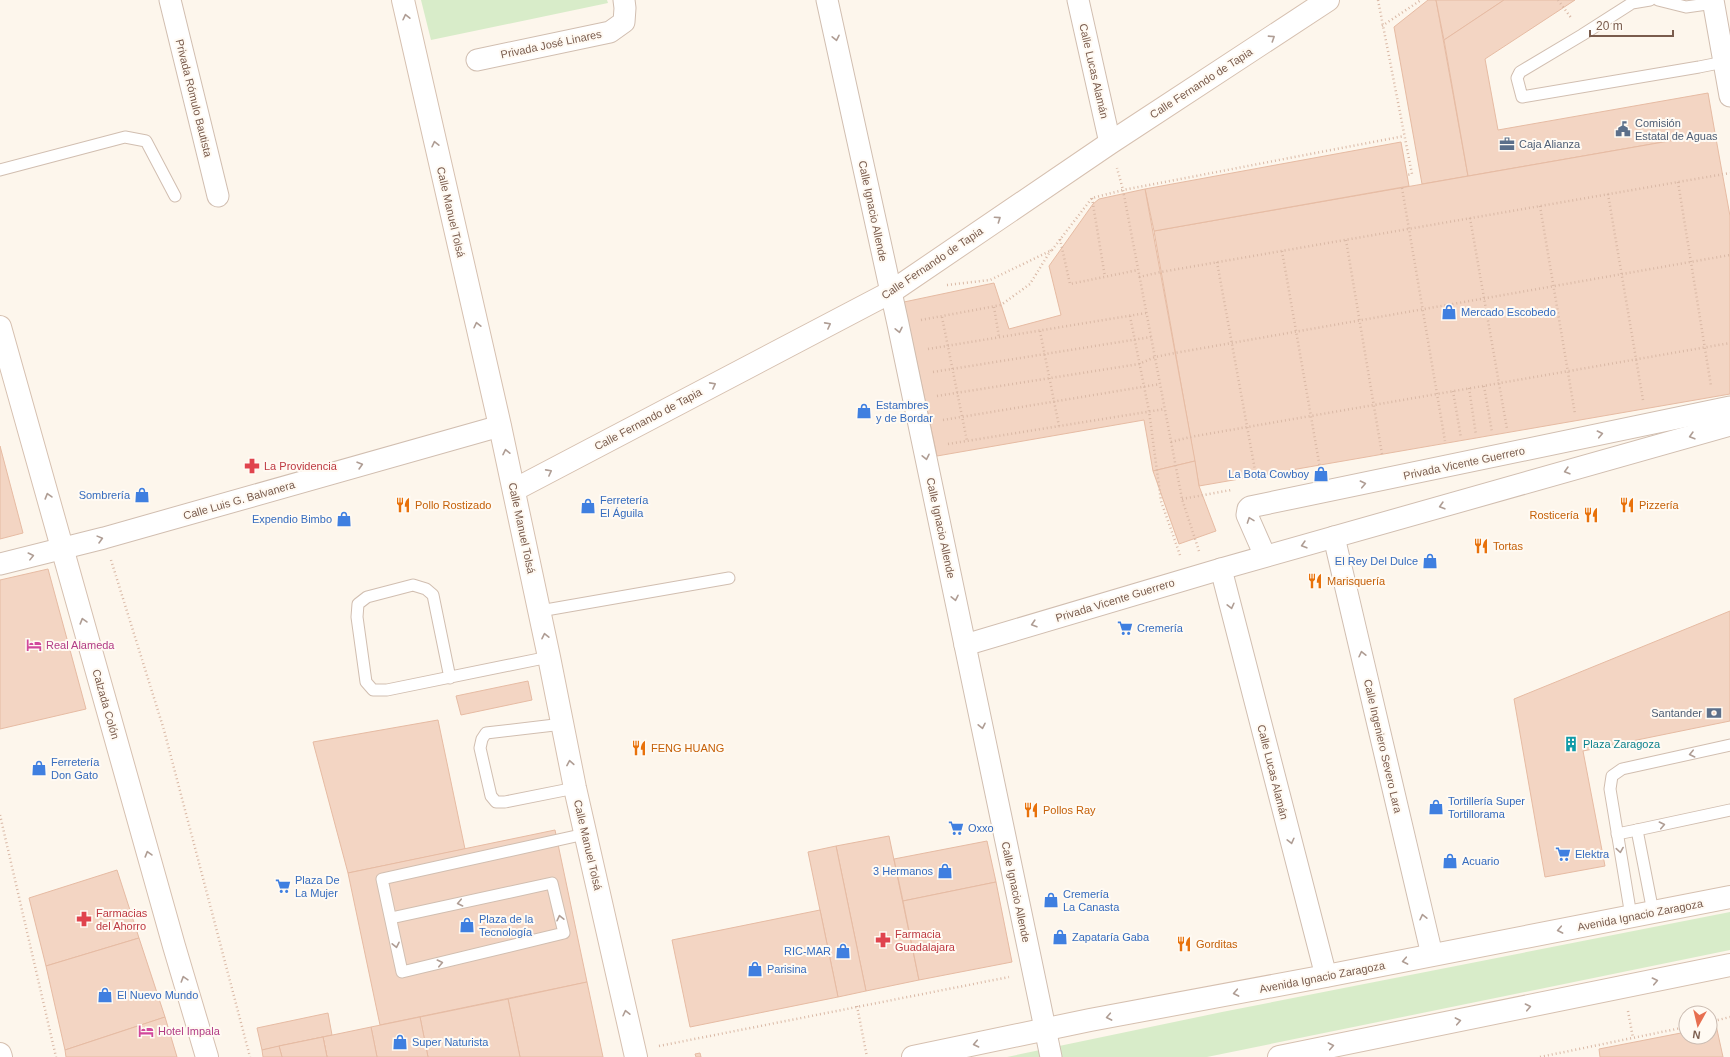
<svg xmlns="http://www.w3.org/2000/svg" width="1730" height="1057" font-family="Arial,sans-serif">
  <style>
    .green { fill: #d8ecc9 }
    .building { fill: #f3d5c3; stroke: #e6bba3 }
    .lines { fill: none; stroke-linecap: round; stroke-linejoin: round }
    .lane-casing { stroke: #d1beb0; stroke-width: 13 }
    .street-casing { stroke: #d1beb0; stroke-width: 23 }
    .secondary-casing { stroke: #d6c0b0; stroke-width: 24 }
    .path { stroke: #d9b8a5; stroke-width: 2.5; stroke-dasharray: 1 3; stroke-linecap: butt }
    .lane { stroke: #fff; stroke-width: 11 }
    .street { stroke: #fff; stroke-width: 21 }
    .secondary { stroke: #fff; stroke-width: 22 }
    .oneway { stroke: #af9d94 }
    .labels { text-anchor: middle; stroke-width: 4; stroke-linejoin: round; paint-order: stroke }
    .street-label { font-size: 11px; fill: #7a5c4d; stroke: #fffaf3 }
    .service-label { font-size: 11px; fill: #4e5e75; stroke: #fffaf3; text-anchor: start }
    .shop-label { font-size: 11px; fill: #366cbe; stroke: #fffaf3; text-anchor: start }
    .health-label { font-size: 11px; fill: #be3a42; stroke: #fffaf3; text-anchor: start }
    .food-label { font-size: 11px; fill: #c56008; stroke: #fffaf3; text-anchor: start }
    .hotel-label { font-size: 11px; fill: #b23c85; stroke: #fffaf3; text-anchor: start }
    .culture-label { font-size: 11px; fill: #0d838f; stroke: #fffaf3; text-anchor: start }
  </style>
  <rect width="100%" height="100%" fill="#fdf6ec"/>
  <g class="green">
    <path d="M421,0h186l1,3 -177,37z"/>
    <path d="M1730,912v38l-523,107h-200l215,-45z"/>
  </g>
  <g class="building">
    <path d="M1428,0h8l32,176 -46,8 -28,-157z"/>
    <path d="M1436,0h68l-60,40z"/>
    <path d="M1504,0h71l-90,59 13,71 210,-37 7,40 -247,43 -24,-136z"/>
    <path d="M1715,133l15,83v178l-531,92 -45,-255z"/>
    <path d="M1401,142l8,44 -255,45 -9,-42z"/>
    <path d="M1145,189l50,272 -42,10 -9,-51 -207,36 -33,-154 90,-19 15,46 52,-14 -12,-49 44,-62 6,-5z"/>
    <path d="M0,446l23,87 -23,6z"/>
    <path d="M1195,461l4,25 17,45 -37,13 -26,-73z"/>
    <path d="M48,569l38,140 -86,20v-149z"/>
    <path d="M1730,611v110l-147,30 22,115 -60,11 -31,-178z"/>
    <path d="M528,681l4,19 -71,15 -5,-19z"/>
    <path d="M438,720l27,129 -117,24 -35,-131z"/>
    <path d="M555,830l32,152 -207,43 -32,-152z"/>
    <path d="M889,836l30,144 -53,11 -30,-145z"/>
    <path d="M987,841l9,41 -93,19 -9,-42z"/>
    <path d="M836,846l30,145 -28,6 -30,-145z"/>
    <path d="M117,870l22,68 -93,28 -17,-68z"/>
    <path d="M996,882l16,80 -93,18 -16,-79z"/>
    <path d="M820,910l18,87 -148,30 -18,-87z"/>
    <path d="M139,938l26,79 -100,33 -19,-84z"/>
    <path d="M587,982l16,75h-83l-12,-58z"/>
    <path d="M508,999l12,58h-92l-8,-40z"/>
    <path d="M328,1013l4,22 -70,15 -5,-22z"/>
    <path d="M165,1017l12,40h-111l-1,-7z"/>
    <path d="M420,1017l8,40h-51l-6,-30z"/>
    <path d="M1716,1025l7,32h-123l-1,-8 87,-17v5h24v-10z"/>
    <path d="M371,1027l6,30h-50l-4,-20z"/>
    <path d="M323,1037l4,20h-45l-3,-11z"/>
    <path d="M323,1037l4,20h-45l-3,-11z"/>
    <path d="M279,1046l3,11h-19l-1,-7z"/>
    <path d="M700,1053l1,4h-5l-1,-3z"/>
  </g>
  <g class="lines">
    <g class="lane-casing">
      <g id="lane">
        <path d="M1650,0l-18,3 -50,32 -62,37 -3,6 5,19 177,-30 25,-5"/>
        <path d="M1658,0l28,7 28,-4"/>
        <path d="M0,170l125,-33 21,4 29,55"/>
        <path d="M540,611l189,-33"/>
        <path d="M450,678l-17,-83 -7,-6 -13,-4 -46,12 -9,7 -1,13 9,65 7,8h14l162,-33"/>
        <path d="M563,724l-77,9 -4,6 -2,9 11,48 5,6h9l70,-14"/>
        <path d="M1617,834l20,-4"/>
        <path d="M1653,912l-16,-82 93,-20"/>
        <path d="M1631,916l-21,-127 2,-13 10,-7 108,-24"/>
        <path d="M391,918l161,-35 12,50 -162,39 -20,-93 203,-45"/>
      </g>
    </g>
    <g class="street-casing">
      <g id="street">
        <path d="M170,0l48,196"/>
        <path d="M827,0l71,324 153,733"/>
        <path d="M1078,0l32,143"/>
        <path d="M1713,0l17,96"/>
        <path d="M477,60l133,-28 14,-10 1,-14 -1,-8"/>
        <path d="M1334,537l98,418"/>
        <path d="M1265,556l-18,-41 1,-6 2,-2 480,-100"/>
        <path d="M0,564l104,-26 396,-112"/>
        <path d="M1221,569l105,407"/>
        <path d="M965,645l256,-76 509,-144"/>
      </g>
    </g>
    <g class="secondary-casing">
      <g id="secondary">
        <path d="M403,0l97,426 49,231 26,131 61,269"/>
        <path d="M0,327l174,619 33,111"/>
        <path d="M514,490l377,-198 219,-149 218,-143"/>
        <path d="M0,1054l1,3"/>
        <path d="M913,1057l177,-37 236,-44 404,-79"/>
        <path d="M1279,1057l451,-92"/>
      </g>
    </g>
    <g class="path">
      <path d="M1378,0l34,174 -5,1"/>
      <path d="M1558,0l14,19"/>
      <path d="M1382,26l39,-26"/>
      <path d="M1678,182l33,204"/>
      <path d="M1402,188l43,253"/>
      <path d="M1608,194l35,206"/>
      <path d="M1092,198l13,79"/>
      <path d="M1540,206l35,208"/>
      <path d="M1470,218l37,211"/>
      <path d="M1060,239l10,45 68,-14"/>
      <path d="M1346,240l36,214"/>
      <path d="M1282,251l38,217"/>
      <path d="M1217,262l40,219"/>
      <path d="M1139,277l22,-5 569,-99"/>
      <path d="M947,285l43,-5 62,-30 40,-52 31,-8 -6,-22"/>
      <path d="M994,307l5,30"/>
      <path d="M1130,316l19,95 12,90 19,54"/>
      <path d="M942,317l25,124"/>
      <path d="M921,320l80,-15 29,-21 21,-34"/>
      <path d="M1040,331l19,95"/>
      <path d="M928,349l218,-36"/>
      <path d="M933,372l218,-35"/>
      <path d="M1484,386l8,46"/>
      <path d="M1469,388l7,47"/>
      <path d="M1453,391l8,47"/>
      <path d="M937,396l202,-32 16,-7 20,-4 555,-98"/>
      <path d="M943,420l217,-36"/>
      <path d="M1171,442l19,-5 540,-94"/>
      <path d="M948,444l217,-35"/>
      <path d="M1182,499l49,-9"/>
      <path d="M1199,551l-17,-52 -59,-309 281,-54"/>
      <path d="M111,560l53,170 86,327"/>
      <path d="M0,815l56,242"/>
      <path d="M857,1006l10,51"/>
      <path d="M1628,1011l5,27"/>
      <path d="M1710,1022l20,-5"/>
      <path d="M659,1046l350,-69"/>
      <path d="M1540,1057l146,-30"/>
    </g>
    <use href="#lane" class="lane"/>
    <use href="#street" class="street"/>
    <use href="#secondary" class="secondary"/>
  </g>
  <defs><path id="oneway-chevron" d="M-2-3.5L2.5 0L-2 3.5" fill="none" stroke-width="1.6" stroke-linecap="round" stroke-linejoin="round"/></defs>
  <g class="oneway">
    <use href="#oneway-chevron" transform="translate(406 17) rotate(-103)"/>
    <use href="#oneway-chevron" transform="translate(836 38) rotate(78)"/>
    <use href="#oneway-chevron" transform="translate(1272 38) rotate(-33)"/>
    <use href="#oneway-chevron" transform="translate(435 144) rotate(-103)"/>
    <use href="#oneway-chevron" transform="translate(998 219) rotate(-34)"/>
    <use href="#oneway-chevron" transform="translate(477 325) rotate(-103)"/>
    <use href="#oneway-chevron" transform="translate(828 325) rotate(-28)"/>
    <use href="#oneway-chevron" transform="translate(899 330) rotate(78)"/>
    <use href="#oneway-chevron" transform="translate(713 385) rotate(-28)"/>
    <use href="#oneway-chevron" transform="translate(1600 434) rotate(-12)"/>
    <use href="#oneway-chevron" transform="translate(1692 436) rotate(164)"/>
    <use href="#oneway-chevron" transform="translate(506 452) rotate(-102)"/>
    <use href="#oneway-chevron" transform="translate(926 457) rotate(78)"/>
    <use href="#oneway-chevron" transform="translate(360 465) rotate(-16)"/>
    <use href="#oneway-chevron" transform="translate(1567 471) rotate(164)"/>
    <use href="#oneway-chevron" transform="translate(549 472) rotate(-28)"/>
    <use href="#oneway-chevron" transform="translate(1363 484) rotate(-12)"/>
    <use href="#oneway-chevron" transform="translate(48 496) rotate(-106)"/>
    <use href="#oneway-chevron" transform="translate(1442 506) rotate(164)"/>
    <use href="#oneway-chevron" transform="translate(1250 520) rotate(-110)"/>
    <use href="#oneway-chevron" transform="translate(100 539) rotate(-15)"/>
    <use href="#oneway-chevron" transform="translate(1304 545) rotate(164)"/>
    <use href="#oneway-chevron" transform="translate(31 556) rotate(-14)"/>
    <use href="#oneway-chevron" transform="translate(955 598) rotate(78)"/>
    <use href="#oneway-chevron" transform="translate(1231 606) rotate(76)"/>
    <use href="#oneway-chevron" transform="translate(83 621) rotate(-106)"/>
    <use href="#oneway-chevron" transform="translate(1034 624) rotate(163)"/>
    <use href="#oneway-chevron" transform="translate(545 636) rotate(-102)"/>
    <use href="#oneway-chevron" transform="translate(1362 654) rotate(-103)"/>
    <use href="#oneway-chevron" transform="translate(982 726) rotate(78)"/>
    <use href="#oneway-chevron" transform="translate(1692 754) rotate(167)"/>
    <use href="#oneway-chevron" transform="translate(570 763) rotate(-100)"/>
    <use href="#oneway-chevron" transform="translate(1662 825) rotate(-12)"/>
    <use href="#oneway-chevron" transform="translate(1291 841) rotate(76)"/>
    <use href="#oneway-chevron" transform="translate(1620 850) rotate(81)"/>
    <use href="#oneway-chevron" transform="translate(148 854) rotate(-106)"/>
    <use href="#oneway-chevron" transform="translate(460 903) rotate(168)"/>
    <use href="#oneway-chevron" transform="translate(1423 917) rotate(-103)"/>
    <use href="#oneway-chevron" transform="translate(560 918) rotate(-103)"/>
    <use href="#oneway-chevron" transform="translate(1560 930) rotate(169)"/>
    <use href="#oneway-chevron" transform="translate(396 945) rotate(78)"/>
    <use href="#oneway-chevron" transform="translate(1405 961) rotate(169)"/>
    <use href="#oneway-chevron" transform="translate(440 963) rotate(-13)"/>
    <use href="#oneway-chevron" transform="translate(184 979) rotate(-107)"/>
    <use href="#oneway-chevron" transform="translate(1655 981) rotate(-12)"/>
    <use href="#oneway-chevron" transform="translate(1236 993) rotate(169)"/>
    <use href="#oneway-chevron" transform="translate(1528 1007) rotate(-12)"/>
    <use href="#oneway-chevron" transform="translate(626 1013) rotate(-103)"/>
    <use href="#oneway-chevron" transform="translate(1109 1017) rotate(169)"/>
    <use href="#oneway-chevron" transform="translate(1458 1021) rotate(-11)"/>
    <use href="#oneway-chevron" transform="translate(976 1044) rotate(168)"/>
    <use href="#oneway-chevron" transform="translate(1331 1046) rotate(-11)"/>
  </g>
  <defs>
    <g id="civic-bare" transform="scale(1.2)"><path d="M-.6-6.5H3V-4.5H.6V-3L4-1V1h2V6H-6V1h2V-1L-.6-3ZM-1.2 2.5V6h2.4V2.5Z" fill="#5c6f8a" stroke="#fffaf3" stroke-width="2.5" paint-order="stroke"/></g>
    <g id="office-bare" transform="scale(1.2)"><path d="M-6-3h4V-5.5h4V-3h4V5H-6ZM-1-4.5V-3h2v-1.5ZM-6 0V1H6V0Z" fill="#5c6f8a" stroke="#fffaf3" stroke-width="2.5" paint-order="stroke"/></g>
    <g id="shop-bare" transform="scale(1.2)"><path d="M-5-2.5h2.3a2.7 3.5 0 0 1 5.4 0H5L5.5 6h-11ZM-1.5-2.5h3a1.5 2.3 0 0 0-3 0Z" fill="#3f7fe0" stroke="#fffaf3" stroke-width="2.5" paint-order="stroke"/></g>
    <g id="pharmacy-bare" transform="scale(1.2)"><path d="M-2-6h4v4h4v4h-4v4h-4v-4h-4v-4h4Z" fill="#e0444e" stroke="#fffaf3" stroke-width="2.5" paint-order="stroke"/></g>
    <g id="restaurant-bare" transform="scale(1.2)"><path d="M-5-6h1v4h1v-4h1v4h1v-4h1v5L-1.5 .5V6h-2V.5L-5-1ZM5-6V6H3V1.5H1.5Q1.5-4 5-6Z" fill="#e8710a" stroke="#fffaf3" stroke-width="2.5" paint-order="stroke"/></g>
    <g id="supermarket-bare" transform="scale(1.2)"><path d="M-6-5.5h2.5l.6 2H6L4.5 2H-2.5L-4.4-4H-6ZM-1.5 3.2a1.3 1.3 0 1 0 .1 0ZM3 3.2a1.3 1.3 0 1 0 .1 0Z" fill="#3f7fe0" stroke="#fffaf3" stroke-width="2.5" paint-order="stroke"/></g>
    <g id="hotel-bare" transform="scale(1.2)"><path d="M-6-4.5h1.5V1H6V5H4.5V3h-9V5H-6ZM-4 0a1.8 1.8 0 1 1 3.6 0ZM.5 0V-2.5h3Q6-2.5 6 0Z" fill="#d1479c" stroke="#fffaf3" stroke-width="2.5" paint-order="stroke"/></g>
    <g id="bank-bare" transform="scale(1.2)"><path d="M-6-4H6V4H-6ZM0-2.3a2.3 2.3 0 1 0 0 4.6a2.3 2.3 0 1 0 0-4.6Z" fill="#5c6f8a" stroke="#fffaf3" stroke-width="2.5" paint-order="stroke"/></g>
    <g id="building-bare" transform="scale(1.2)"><path d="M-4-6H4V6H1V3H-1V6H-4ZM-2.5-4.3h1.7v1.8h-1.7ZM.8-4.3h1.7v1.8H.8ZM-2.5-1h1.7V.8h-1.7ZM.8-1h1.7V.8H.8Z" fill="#0f9aa8" stroke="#fffaf3" stroke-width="2.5" paint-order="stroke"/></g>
  </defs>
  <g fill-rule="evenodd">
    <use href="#civic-bare" x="1623" y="129"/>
    <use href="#office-bare" x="1507" y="144"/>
    <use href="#shop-bare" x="1449" y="312"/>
    <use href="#shop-bare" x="864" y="411"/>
    <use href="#pharmacy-bare" x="252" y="466"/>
    <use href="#shop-bare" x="1321" y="474"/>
    <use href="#shop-bare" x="142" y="495"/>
    <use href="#restaurant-bare" x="403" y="505"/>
    <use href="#restaurant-bare" x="1627" y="505"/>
    <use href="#shop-bare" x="588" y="506"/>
    <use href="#restaurant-bare" x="1591" y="515"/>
    <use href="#shop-bare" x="344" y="519"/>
    <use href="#restaurant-bare" x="1481" y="546"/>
    <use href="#shop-bare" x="1430" y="561"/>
    <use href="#restaurant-bare" x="1315" y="581"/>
    <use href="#supermarket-bare" x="1125" y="628"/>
    <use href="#hotel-bare" x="34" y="645"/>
    <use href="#bank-bare" x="1714" y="713"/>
    <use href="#building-bare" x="1571" y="744"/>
    <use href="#restaurant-bare" x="639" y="748"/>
    <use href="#shop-bare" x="39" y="768"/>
    <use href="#shop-bare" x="1436" y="807"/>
    <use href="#restaurant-bare" x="1031" y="810"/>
    <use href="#supermarket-bare" x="956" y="828"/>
    <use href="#supermarket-bare" x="1563" y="854"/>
    <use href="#shop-bare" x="1450" y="861"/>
    <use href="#shop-bare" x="945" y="871"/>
    <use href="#supermarket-bare" x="283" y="886"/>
    <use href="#shop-bare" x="1051" y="900"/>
    <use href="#pharmacy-bare" x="84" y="919"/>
    <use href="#shop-bare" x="467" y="925"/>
    <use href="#shop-bare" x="1060" y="937"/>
    <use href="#pharmacy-bare" x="883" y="940"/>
    <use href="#restaurant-bare" x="1184" y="944"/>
    <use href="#shop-bare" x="843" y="951"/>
    <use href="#shop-bare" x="755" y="969"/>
    <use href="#shop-bare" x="105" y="995"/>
    <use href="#hotel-bare" x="146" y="1031"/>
    <use href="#shop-bare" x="400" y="1042"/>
  </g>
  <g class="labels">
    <g class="street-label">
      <text transform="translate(551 44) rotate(-12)" y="4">Privada José Linares</text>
      <text transform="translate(1094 71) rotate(77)" y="4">Calle Lucas Alamán</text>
      <text transform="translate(1201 83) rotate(-33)" y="4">Calle Fernando de Tapia</text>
      <text transform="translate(194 98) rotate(76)" y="4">Privada Rómulo Bautista</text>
      <text transform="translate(873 211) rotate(78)" y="4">Calle Ignacio Allende</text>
      <text transform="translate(451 212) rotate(77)" y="4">Calle Manuel Tolsá</text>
      <text transform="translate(932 263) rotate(-34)" y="4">Calle Fernando de Tapia</text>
      <text transform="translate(648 419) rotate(-28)" y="4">Calle Fernando de Tapia</text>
      <text transform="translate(1464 463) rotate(-12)" y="4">Privada Vicente Guerrero</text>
      <text transform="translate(239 500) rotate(-16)" y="4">Calle Luis G. Balvanera</text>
      <text transform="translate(522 528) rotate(78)" y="4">Calle Manuel Tolsá</text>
      <text transform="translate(941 528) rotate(78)" y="4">Calle Ignacio Allende</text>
      <text transform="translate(1115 600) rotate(-17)" y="4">Privada Vicente Guerrero</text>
      <text transform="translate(106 704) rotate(74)" y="4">Calzada Colón</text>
      <text transform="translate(1383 746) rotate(77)" y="4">Calle Ingeniero Severo Lara</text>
      <text transform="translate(1273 772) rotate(76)" y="4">Calle Lucas Alamán</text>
      <text transform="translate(588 845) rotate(77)" y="4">Calle Manuel Tolsá</text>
      <text transform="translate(1016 892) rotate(78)" y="4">Calle Ignacio Allende</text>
      <text transform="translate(1640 915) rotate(-11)" y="4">Avenida Ignacio Zaragoza</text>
      <text transform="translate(1322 977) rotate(-11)" y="4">Avenida Ignacio Zaragoza</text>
    </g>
    <g class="service-label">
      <text x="1635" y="127">Comisión<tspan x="1635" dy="13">Estatal de Aguas</tspan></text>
      <text x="1519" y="148">Caja Alianza</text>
      <text x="1702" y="717" text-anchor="end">Santander</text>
    </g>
    <g class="shop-label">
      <text x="1461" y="316">Mercado Escobedo</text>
      <text x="876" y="409">Estambres<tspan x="876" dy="13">y de Bordar</tspan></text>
      <text x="1309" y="478" text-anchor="end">La Bota Cowboy</text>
      <text x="130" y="499" text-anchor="end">Sombrería</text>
      <text x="600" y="504">Ferretería<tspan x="600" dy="13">El Águila</tspan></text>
      <text x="332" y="523" text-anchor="end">Expendio Bimbo</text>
      <text x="1418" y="565" text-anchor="end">El Rey Del Dulce</text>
      <text x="1137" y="632">Cremería</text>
      <text x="51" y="766">Ferretería<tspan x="51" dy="13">Don Gato</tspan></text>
      <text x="1448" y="805">Tortillería Super<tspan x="1448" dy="13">Tortillorama</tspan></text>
      <text x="968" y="832">Oxxo</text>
      <text x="1575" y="858">Elektra</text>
      <text x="1462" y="865">Acuario</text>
      <text x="933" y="875" text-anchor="end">3 Hermanos</text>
      <text x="295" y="884">Plaza De<tspan x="295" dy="13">La Mujer</tspan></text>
      <text x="1063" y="898">Cremería<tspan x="1063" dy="13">La Canasta</tspan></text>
      <text x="479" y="923">Plaza de la<tspan x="479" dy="13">Tecnología</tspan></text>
      <text x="1072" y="941">Zapataría Gaba</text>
      <text x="831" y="955" text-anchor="end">RIC-MAR</text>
      <text x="767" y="973">Parisina</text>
      <text x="117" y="999">El Nuevo Mundo</text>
      <text x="412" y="1046">Super Naturista</text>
    </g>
    <g class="health-label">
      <text x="264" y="470">La Providencia</text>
      <text x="96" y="917">Farmacias<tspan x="96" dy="13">del Ahorro</tspan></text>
      <text x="895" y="938">Farmacia<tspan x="895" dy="13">Guadalajara</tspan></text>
    </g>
    <g class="food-label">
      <text x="415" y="509">Pollo Rostizado</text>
      <text x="1639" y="509">Pizzería</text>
      <text x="1579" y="519" text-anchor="end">Rosticería</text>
      <text x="1493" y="550">Tortas</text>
      <text x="1327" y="585">Marisquería</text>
      <text x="651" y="752">FENG HUANG</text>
      <text x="1043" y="814">Pollos Ray</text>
      <text x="1196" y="948">Gorditas</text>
    </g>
    <g class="hotel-label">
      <text x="46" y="649">Real Alameda</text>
      <text x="158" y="1035">Hotel Impala</text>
    </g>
    <g class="culture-label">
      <text x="1583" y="748">Plaza Zaragoza</text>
    </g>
  </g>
  <g transform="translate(1698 1025) rotate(188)"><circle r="19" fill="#fffaf3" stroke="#cabbb1"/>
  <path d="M0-3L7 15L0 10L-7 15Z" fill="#e76f51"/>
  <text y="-6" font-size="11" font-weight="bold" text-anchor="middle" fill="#7a5c4d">N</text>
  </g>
  <path d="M1590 30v6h83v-6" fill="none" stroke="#7a5c4d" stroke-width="2"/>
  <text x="1596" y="30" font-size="12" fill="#7a5c4d" stroke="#fffaf3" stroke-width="3" paint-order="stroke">20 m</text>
</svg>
